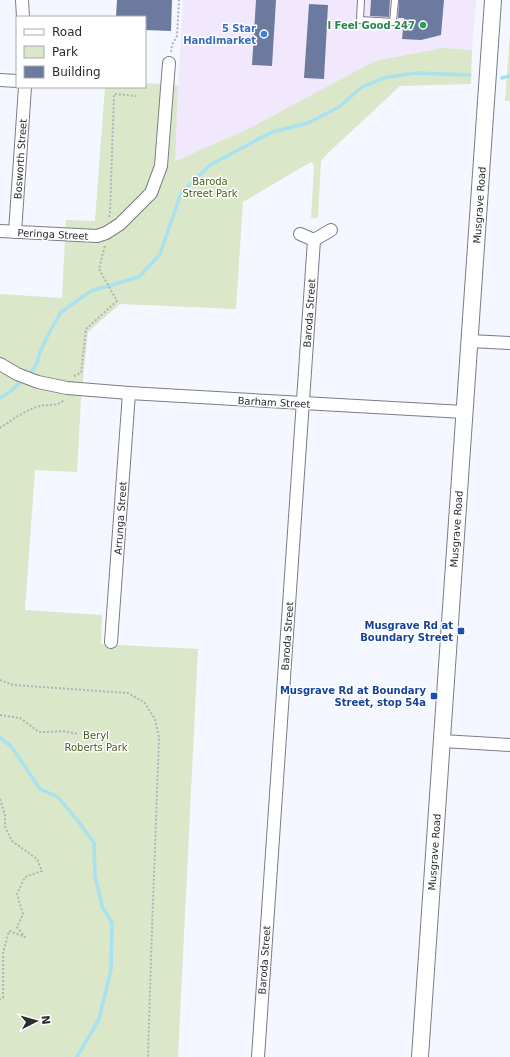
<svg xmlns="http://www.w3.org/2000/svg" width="510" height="1057" font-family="'DejaVu Sans',sans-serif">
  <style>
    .commercial { fill: #f2e8fd }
    .green { fill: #dae7c8 }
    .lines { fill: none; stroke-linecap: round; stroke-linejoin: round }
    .stream { stroke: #a8e2ee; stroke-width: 3.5 }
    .building { fill: #6d7aa0 }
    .lane-casing { stroke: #797d85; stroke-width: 8 }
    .street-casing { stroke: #797d85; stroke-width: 14 }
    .secondary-casing { stroke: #797d85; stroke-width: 18 }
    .path { stroke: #b0b3b9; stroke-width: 2; stroke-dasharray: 2 2; stroke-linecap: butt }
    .lane { stroke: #fff; stroke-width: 6 }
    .street { stroke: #fff; stroke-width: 12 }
    .secondary { stroke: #fff; stroke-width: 16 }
    .leisure-dot { fill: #2e9e5b; stroke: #fff; stroke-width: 1.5 }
    .shop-dot { fill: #3f7fe0; stroke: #fff; stroke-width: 1.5 }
    .transit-dot { fill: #1a4fb4; stroke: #fff; stroke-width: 1.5 }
    .labels { text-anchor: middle; stroke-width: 3; stroke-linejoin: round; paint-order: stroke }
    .leisure-label { font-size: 10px; font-weight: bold; fill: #27864d; stroke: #fff; text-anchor: end }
    .shop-label { font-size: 10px; font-weight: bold; fill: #366cbe; stroke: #fff; text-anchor: end }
    .street-label { font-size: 10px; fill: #2b2c30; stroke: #fff }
    .park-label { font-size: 10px; fill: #4b5f21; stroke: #fff }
    .transit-label { font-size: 10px; font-weight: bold; fill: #164399; stroke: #fff; text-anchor: end }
  </style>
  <rect width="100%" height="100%" fill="#f4f7ff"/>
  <path class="commercial" d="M183,0h293l-4,50 -29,-2 -193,80 -76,33z"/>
  <g class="green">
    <path d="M510,34v67h-5z"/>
    <path d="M443,48l29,2 -1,34 -71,2 -74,69 -5,6 -3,57h-7l3,-53 -3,-3 -68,40 -7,107 -116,-5 -32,28 -7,67 -4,73 -42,-2 -10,140 77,5 -1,29 97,5 -20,408h-178v-763l62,4 4,-78 29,1 10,-134h40v-4l33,2 -3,76 75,-33 125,-67z"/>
  </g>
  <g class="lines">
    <g class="stream">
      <path d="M502,78l8,-2"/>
      <path d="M0,398l11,-7 22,-21 4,-7 3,-11 8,-17 13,-23 30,-21 48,-14 21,-23 21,-61 29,-28 62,-33 36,-9 31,-16 23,-20 25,-10 30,-4 53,2"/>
      <path d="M0,738l11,8 29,43 18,8 20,24 16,22 1,33 7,30 10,17 -1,47 -12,49 -22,38"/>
    </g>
  </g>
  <g class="building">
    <path d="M117,0h55l-1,31 -26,-1v-13h-29z"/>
    <path d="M256,0h20l-4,66 -20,-1z"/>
    <path d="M371,0h19l-1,17 -19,-1z"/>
    <path d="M399,0h45l-3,35 -20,5 -19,-1 2,-21h-6z"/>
    <path d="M309,4l19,1 -4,74 -20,-1z"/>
  </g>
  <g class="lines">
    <g class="lane-casing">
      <path id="lane" d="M361,0l-1,20 33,2 2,-22"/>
    </g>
    <g class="street-casing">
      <g id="street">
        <path d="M22,0l1,17"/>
        <path d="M0,80l17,1"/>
        <path d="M0,231l97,5 9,-3 14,-9 31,-31 10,-27 8,-103"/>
        <path d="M15,232l10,-145"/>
        <path d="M300,234l14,6 17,-10"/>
        <path d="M469,341l41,2"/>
        <path d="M0,364l17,10 21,8 29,6 62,5 174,10 161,9"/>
        <path d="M111,642l18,-249"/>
        <path d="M442,741l68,4"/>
        <path d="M258,1057l56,-817"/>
      </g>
    </g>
    <g class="secondary-casing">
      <path id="secondary" d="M420,1057l73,-1057"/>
    </g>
    <g class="path">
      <path d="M171,52l1,-7 5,-9 2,-36"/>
      <path d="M109,217l1,-4 4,-119 22,2"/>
      <path d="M74,376l7,-3 5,-44 31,-28 -18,-32 6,-24"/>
      <path d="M0,428c12,-8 25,-18 40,-22 9,-2 17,1 24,-6"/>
      <path d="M0,680l13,5 115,8 16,9 11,17 4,19 -8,219 -3,100"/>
      <path d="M0,715l20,3 19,14h8l15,-1 17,3"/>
      <path d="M0,799l5,16v12l7,14 25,18 5,12 -17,6 -8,17 6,20 -6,13 8,10 -16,-6 -6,22v45l-3,1"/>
    </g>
    <use href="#lane" class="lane"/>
    <use href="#street" class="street"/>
    <use href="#secondary" class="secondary"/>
  </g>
  <circle class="leisure-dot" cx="423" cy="25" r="4"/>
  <circle class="shop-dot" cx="264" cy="34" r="4"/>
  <g class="transit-dot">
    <rect x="457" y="627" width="8" height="8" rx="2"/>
    <rect x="430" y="692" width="8" height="8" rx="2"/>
  </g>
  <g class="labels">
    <g class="leisure-label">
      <text x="415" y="29">I Feel Good 247</text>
    </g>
    <g class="shop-label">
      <text x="256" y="32">5 Star<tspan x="256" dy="12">Handimarket</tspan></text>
    </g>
    <g class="street-label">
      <text transform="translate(20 159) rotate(-86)" y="4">Bosworth Street</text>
      <text transform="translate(479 205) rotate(-86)" y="4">Musgrave Road</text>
      <text transform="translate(53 234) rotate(3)" y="4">Peringa Street</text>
      <text transform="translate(309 313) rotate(-86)" y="4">Baroda Street</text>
      <text transform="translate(274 402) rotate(3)" y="4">Barham Street</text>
      <text transform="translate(120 518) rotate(-86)" y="4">Arrunga Street</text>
      <text transform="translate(456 529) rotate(-86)" y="4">Musgrave Road</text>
      <text transform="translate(287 636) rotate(-86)" y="4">Baroda Street</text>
      <text transform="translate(434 852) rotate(-86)" y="4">Musgrave Road</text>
      <text transform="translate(264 960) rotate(-86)" y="4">Baroda Street</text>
    </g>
    <g class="park-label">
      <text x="210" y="185">Baroda<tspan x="210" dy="12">Street Park</tspan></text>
      <text x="96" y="739">Beryl<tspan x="96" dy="12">Roberts Park</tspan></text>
    </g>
    <g class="transit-label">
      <text x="453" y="629">Musgrave Rd at<tspan x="453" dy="12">Boundary Street</tspan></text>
      <text x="426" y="694">Musgrave Rd at Boundary<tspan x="426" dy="12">Street, stop 54a</tspan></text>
    </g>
  </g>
  <rect x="16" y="16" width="130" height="72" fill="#ffffff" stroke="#aaabac"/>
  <rect x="24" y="29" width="20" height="6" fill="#ffffff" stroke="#aaabac"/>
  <text x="52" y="36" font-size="12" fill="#2b2c30">Road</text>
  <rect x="24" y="46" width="20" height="12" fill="#dae7c8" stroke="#aaabac"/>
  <text x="52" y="56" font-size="12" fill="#2b2c30">Park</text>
  <rect x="24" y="66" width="20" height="12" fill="#6d7aa0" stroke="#aaabac"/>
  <text x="52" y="76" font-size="12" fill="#2b2c30">Building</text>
  <g transform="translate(36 1021) rotate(84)" stroke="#ffffff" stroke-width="3" paint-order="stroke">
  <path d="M0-3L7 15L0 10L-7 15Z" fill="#2b2c30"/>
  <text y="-6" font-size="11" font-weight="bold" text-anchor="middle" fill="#2b2c30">N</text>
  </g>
</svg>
